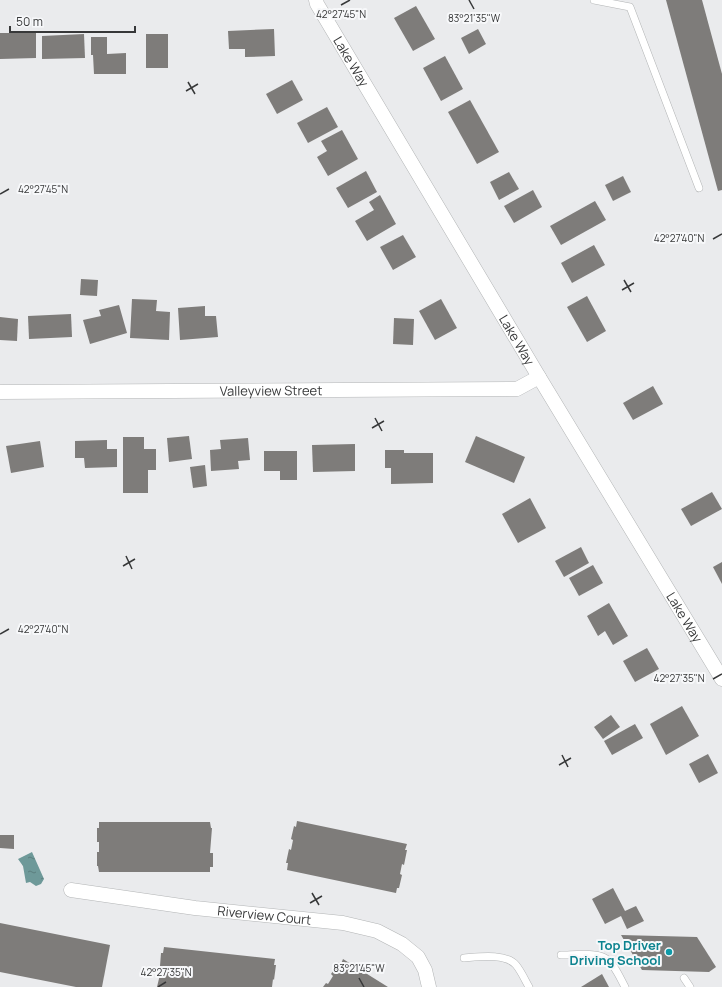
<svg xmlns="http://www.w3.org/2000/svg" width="722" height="987" font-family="Manrope,sans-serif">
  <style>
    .water { fill: url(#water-ripples) }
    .building { fill: #7e7c7a }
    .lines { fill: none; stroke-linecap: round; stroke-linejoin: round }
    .service-casing { stroke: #b3b5b6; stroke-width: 8 }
    .minor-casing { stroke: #b3b5b6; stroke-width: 15 }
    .service { stroke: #fff; stroke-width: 7 }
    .minor { stroke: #fff; stroke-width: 14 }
    .ticks { fill: none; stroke: #373839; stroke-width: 1.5 }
    .culture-dot { fill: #0f9aa8; stroke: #f7f8fa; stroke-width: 1.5 }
    .labels { text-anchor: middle; stroke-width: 4; stroke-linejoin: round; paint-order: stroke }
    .street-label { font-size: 13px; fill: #373839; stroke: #f7f8fa }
    .culture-label { font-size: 13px; font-weight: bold; fill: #0d838f; stroke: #f7f8fa; text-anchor: end }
    .ticks-label { font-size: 10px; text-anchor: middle; fill: #373839; stroke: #f7f8fa; stroke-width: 4; stroke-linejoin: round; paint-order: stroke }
  </style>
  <defs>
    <pattern id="water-ripples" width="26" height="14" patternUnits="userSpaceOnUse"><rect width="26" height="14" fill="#6e9999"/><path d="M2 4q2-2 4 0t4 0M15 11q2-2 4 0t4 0" fill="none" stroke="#5b7e7e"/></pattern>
  </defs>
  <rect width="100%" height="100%" fill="#eaebed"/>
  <path class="water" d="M32,852l12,27 -3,5 -5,2 -6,-4 -4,1 -3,-17 -5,-7z"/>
  <g class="building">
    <path d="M666,0h36l20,74v116l-4,1z"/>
    <path d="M416,6l19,33 -22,12 -19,-33z"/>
    <path d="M274,29l1,27 -30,1v-8h-16l-1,-18z"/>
    <path d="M478,29l8,15 -17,10 -8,-16z"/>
    <path d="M0,33h36v25l-36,1z"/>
    <path d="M84,34l1,24 -43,1v-23z"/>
    <rect x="146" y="34" width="22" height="34"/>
    <path d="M91,37h16v17l19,-1v21h-32l-1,-19h-2z"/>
    <path d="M445,56l18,33 -22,12 -18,-33z"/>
    <path d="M292,80l11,20 -26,14 -11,-20z"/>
    <path d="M470,100l29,52 -22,12 -29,-52z"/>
    <path d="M327,107l11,20 -30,16 -11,-20z"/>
    <path d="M342,130l16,29 -30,17 -11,-19 10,-6 -6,-10z"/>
    <path d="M366,171l11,21 -29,16 -12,-20z"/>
    <path d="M509,172l10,17 -20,11 -9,-18z"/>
    <path d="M623,176l8,16 -18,9 -8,-16z"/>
    <path d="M533,190l9,17 -28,16 -10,-17z"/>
    <path d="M380,195l16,29 -29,17 -12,-20 19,-11 -5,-8z"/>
    <path d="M595,201l11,19 -45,25 -11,-19z"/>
    <path d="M403,235l13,22 -23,13 -13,-23z"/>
    <path d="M594,245l11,20 -33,18 -11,-20z"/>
    <path d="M81,279l17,1 -1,16 -17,-1z"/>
    <path d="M587,296l19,35 -19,11 -20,-35z"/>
    <path d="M132,299l25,1 -1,11 14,1 -1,28 -39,-2z"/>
    <path d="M441,299l16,29 -22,12 -16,-29z"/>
    <path d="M119,305l8,28 -37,11 -7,-24 18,-4 -2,-6z"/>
    <path d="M205,306v10h11l2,21 -38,3 -2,-32z"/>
    <path d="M71,314l1,23 -43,2 -1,-23z"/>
    <path d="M0,317l18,2 -1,22 -17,-1z"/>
    <path d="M394,318l20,1 -1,26 -20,-1z"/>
    <path d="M653,386l10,18 -30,16 -10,-17z"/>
    <path d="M189,436l3,23 -23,3 -2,-24z"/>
    <path d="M476,436l49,21 -11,26 -49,-21z"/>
    <path d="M123,437h21v12h12v21h-8v23h-25z"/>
    <path d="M248,438l2,22 -12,1 1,8 -28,2 -1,-21 11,-1 -1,-9z"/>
    <path d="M107,440v9h10v18l-32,1 -1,-10h-9v-17z"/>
    <path d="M40,441l4,26 -33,6 -5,-27z"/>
    <path d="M355,444v27l-42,1 -1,-27z"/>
    <path d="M385,450h19v3h29v30l-42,1v-16h-6z"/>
    <path d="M264,451h33v29h-17v-9h-16z"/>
    <path d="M205,465l2,21 -14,2 -3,-21z"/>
    <path d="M712,492l10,17 -31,17 -10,-17z"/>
    <path d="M530,498l16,30 -28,15 -16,-29z"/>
    <path d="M581,547l8,16 -25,14 -9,-16z"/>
    <path d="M722,562v22l-9,-17z"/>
    <path d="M593,565l10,18 -24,13 -10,-18z"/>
    <path d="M609,603l19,33 -15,9 -8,-14 -7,5 -11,-20z"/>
    <path d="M647,648l12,21 -24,13 -12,-21z"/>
    <path d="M682,706l17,30 -33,19 -16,-31z"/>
    <path d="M611,715l9,12 -17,12 -9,-12z"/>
    <path d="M635,724l8,14 -31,17 -8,-14z"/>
    <path d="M708,754l10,19 -19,10 -10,-19z"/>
    <path d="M297,821l110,23 -2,6h2l-3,15 -2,-1 -2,10 2,1 -3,13h-2l-1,5 -109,-23 1,-7h-2l3,-14 2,1 2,-10 -2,-1 3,-13 2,1z"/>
    <path d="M99,822h111l1,6h1l-2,25h3v14h-3v5h-111l-1,-6h-1v-14h2v-10h-2v-14h2z"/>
    <path d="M0,835h14v14l-14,-1z"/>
    <path d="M613,888l12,23 11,-5 8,15 -17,8 -6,-13 -16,8 -13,-25z"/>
    <path d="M0,923l110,22 -8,42h-26l-76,-15z"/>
    <path d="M621,935l76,2 19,30 -7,5 -67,-2z"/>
    <path d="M164,947l111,12 -1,6h2l-2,15 -1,-1 -1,8h-115l5,-21h-2l1,-13h2z"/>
    <path d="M343,959l45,28h-65l3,-4 2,1 5,-8 -2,-2 8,-12 2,2z"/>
    <path d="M602,974l7,13h-28z"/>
  </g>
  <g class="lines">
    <g class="service-casing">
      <g id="service">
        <path d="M594,0l36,7 69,181"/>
        <path d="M561,955c12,0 34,-3 44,3 9,5 15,20 20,29"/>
        <path d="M464,958c14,-1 42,-5 52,7 5,6 9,15 13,22"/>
        <path d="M684,978l6,9"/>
      </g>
    </g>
    <g class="minor-casing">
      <g id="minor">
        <path id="s1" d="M316,0l1,4 222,373 183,302"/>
        <path id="s2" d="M0,392l517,-3 22,-12"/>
        <path id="s3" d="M71,890l124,18 148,15 34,8 25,13 16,13 7,13 4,17"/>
      </g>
    </g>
    <use href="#service" class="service"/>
    <use href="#minor" class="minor"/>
  </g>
  <path class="ticks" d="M469,0l5,9M341,5l9,-5M188,82l7,12M186,91l12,-7M0,194l9,-5M713,239l9,-5M624,280l7,12M622,290l12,-7M375,418l7,13M372,428l12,-7M126,556l6,13M123,566l12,-7M0,634l9,-5M713,679l9,-5M562,755l6,12M559,765l12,-7M312,893l7,12M310,903l12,-7M359,978l5,9M158,987l8,-5"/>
  <circle class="culture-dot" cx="669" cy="952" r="4"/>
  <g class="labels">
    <g class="street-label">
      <text dy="5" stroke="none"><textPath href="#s1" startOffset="71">Lake Way</textPath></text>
      <text dy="5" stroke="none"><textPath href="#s1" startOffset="395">Lake Way</textPath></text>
      <text dy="5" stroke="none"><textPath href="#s2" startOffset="271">Valleyview Street</textPath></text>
      <text dy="5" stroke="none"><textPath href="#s1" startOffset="719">Lake Way</textPath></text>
      <text dy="5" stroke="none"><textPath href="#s3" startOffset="195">Riverview Court</textPath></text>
    </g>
    <g class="culture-label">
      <text x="661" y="950">Top Driver<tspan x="661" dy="15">Driving School</tspan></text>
    </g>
  </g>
  <g class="ticks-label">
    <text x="341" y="18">42°27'45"N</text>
    <text x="474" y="22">83°21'35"W</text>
    <text x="43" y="193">42°27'45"N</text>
    <text x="679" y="242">42°27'40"N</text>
    <text x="43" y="633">42°27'40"N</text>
    <text x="679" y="682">42°27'35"N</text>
    <text x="359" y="972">83°21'45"W</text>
    <text x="166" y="976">42°27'35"N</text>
  </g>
  <path d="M10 26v6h125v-6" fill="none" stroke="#373839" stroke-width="2"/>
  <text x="16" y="26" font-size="12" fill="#373839" stroke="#f7f8fa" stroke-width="3" paint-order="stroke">50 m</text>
</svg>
